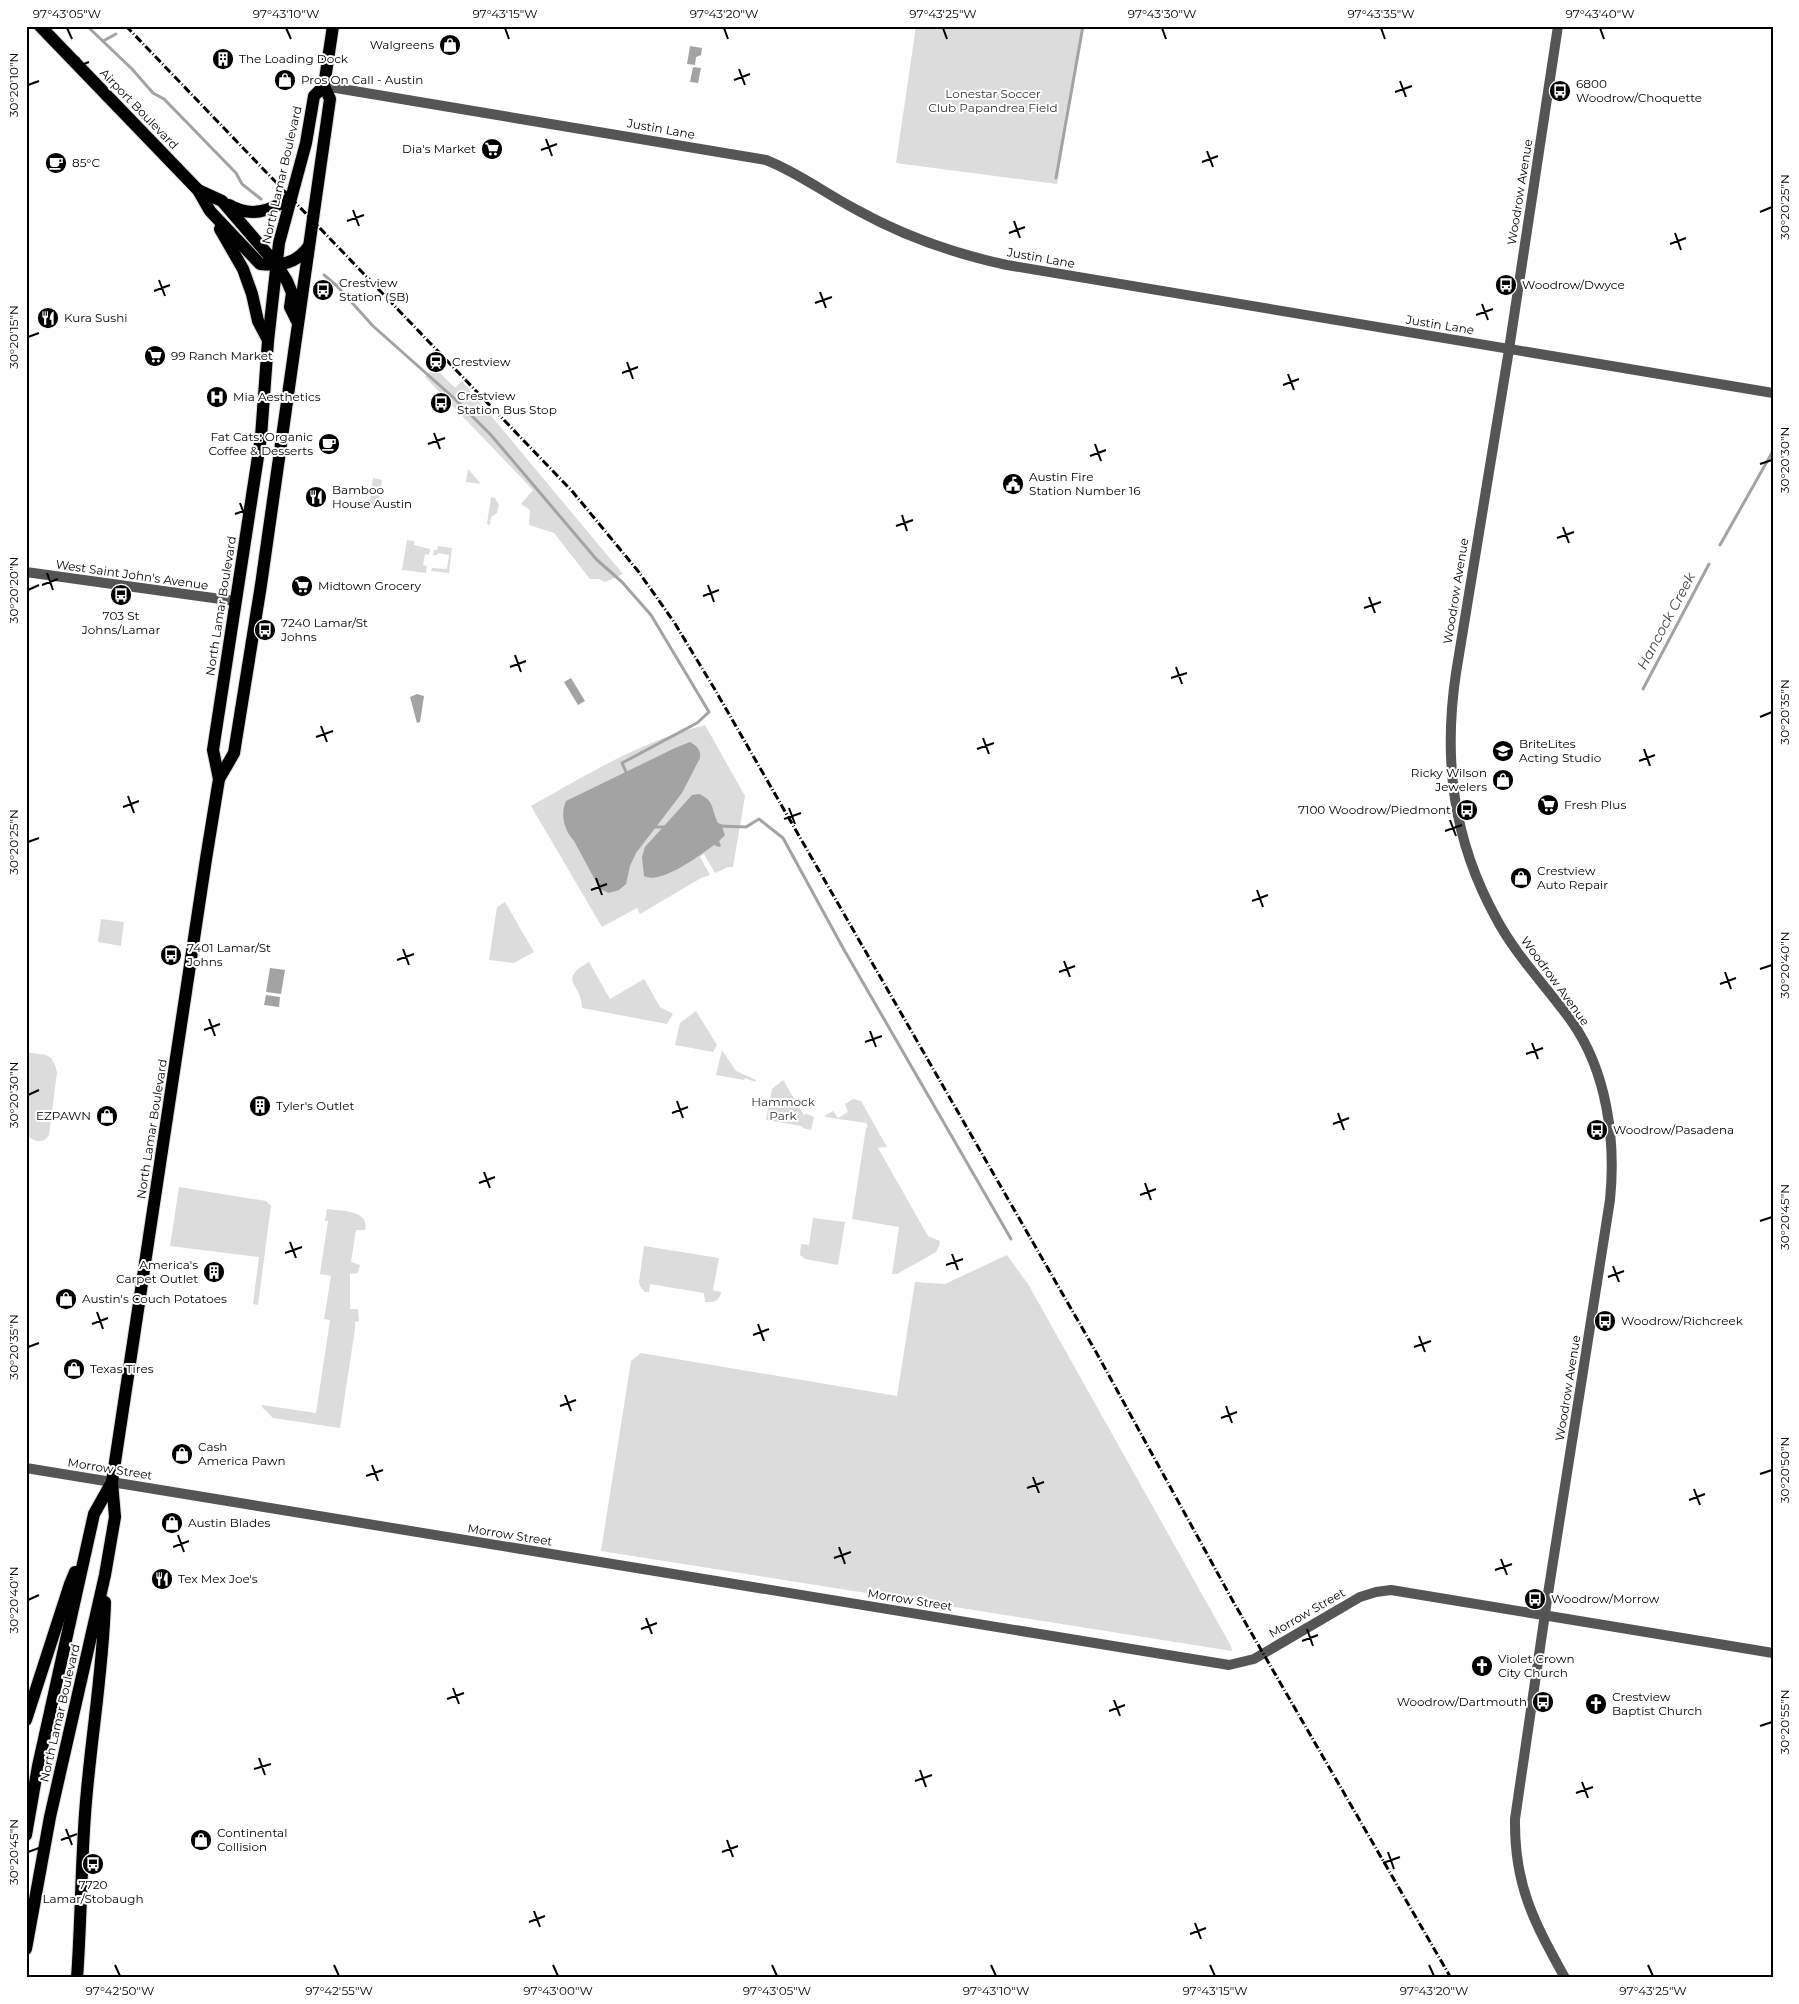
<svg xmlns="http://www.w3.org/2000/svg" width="1799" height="2004" font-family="Montserrat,sans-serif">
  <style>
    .green { fill: #dcdcdc }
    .water { fill: #a3a3a3 }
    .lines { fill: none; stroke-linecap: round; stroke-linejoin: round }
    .stream { stroke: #a3a3a3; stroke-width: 3 }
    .primary-casing { stroke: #dbdbdb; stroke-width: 14 }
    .tertiary { stroke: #555; stroke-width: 10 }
    .primary { stroke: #000; stroke-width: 12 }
    .rail { stroke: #000; stroke-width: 3; stroke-dasharray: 8 2.5 1 2.5; stroke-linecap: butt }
    .ticks { fill: none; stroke: #000; stroke-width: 2 }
    .labels { text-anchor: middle; stroke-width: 4; stroke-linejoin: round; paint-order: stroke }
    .poi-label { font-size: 12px; fill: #000; stroke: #fff; text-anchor: start }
    .park-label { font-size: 12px; fill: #333; stroke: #fff }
    .street-label { font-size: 12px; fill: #000; stroke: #fff }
    .water-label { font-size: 14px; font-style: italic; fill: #444; stroke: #fff }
    .neatline { fill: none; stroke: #000; stroke-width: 2 }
    .ticks-label { font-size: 12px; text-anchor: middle; fill: #000 }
  </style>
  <rect width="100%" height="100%" fill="#fff"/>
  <g class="green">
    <path d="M916,26h166l-25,158 -161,-21z"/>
    <path d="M434,367l21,21 7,-7 161,193 -18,8 -6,-3h-9l-36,-46 -25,-8 1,-15 -9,-6 12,-14 -108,-113z"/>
    <path d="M468,469l13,15 -15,-2z"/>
    <path d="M373,478l9,2 -4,27 -9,-1z"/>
    <path d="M491,497l4,1 4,7 -2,8 -6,4 -1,8 -3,-1z"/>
    <path d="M407,540l7,1v4l16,4 -1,6 -4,-1 -2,11 4,1 -1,7 -24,-3z"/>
    <path d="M438,546l14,2 -3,25 -18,-2 1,-3 15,1 2,-14 -11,-2 -1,2h-4l1,-5h3z"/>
    <path d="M705,725l40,71 -12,71h-5l-13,6 -11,-19 -4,3 10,18 -9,3 -61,36 -3,-6 -35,19 -71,-121c55,-31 112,-66 174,-81z"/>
    <path d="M505,902l29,50 -20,11 -25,-3 8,-53z"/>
    <path d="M101,919l23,3 -3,24 -23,-4z"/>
    <path d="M589,962l21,37 34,-20 16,28 13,7 -6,10 -85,-16c0,-25 -26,-27 7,-46z"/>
    <path d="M696,1011l21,34 -4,7 -38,-7 5,-22z"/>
    <path d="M722,1050l14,21 20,9 -1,2 -10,-4 -1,2 -28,-5z"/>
    <path d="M26,1052l20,3 5,3 4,7 2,7 -8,63c-6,10 -16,6 -23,0z"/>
    <path d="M783,1080l21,35 3,-1 7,3 -3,13 -8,-2 -1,-2 -36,-6 6,-31z"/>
    <path d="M853,1099l8,2 26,46 -9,1 50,88 12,5 -1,5 -3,6 -39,22h-5l7,-47 -47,-8 14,-91 2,-1 -2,-4 -40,-6 -2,-1 9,-5 5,7 10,-6 -3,-8z"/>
    <path d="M179,1187l87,14 5,5 -13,99 -5,-1 6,-47 -89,-11z"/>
    <path d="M327,1209c14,2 43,1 38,21h-9l-5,32 9,3 -2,8 -8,1v35h8l1,12 -4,1v7l-15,99 -67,-10 -11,-11v-2l54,8 14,-93 -6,-1 7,-43 -11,-2 8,-53h-3z"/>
    <path d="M813,1218l32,4 -7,43 -33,-6 -5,-4 1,-11 8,1z"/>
    <path d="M644,1246l75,12 -6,32 8,2c-1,9 -8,11 -16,10l-1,-9 -54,-9 -1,8h-4l-5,-6 -1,-4z"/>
    <path d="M1007,1255l21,29 203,362 1,5 -631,-100 30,-190 10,-8 256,43 18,-114 30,2z"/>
  </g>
  <g class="water">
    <path d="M690,46l12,2 -1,7 -5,2 -1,8 -8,-1z"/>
    <path d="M693,67l8,1 -3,15 -8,-1z"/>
    <path d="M571,678l14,23 -7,4 -14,-23z"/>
    <path d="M417,694l7,2 -4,26 -3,1 -7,-26z"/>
    <path d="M690,742c7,4 11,8 10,16l-18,35 -46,60 -6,13 -4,18 -7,6 -10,3 -9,-4 -26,-48c-10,-11 -14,-26 -8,-40l109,-53z"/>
    <path d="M699,794c16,7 12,15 19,29l3,1 4,11 -6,6 2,5 -2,1 -5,-2c-14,10 -53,40 -70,31l-2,-19 3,-10 47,-52z"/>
    <path d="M270,968l15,2 -4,24 -15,-2z"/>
    <path d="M266,995l14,2 -1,10 -15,-2z"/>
  </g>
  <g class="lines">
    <g class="stream">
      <path d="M87,26l45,43 21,24 11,6 72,74 6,11 19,15"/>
      <path d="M103,41l13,-7"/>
      <path d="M1056,178l27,-152"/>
      <path d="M324,275l13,11 36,40 82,73 36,36 106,125 25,22 29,33 58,97 -12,11 -75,40 5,11"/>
      <path d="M1720,545l53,-94"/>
      <path d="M1643,689l66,-125"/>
      <path d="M720,826l26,1 13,-8 24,19 60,110 168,291"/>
      <path d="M652,827h14"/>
    </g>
    <g class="primary-casing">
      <g id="primary">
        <path d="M40,26l158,164 12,21 50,53c21,2 36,0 49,-18"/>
        <path d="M198,190l24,11 55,64 10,16 5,12 -2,14 8,16"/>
        <path d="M229,205c22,13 41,6 61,-7"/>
        <path d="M220,229l23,40 9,25 6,27 10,19"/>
        <path d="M219,779l-6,-29 48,-313 7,-96 11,-98 27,-100 8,-47 10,-10"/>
        <path d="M26,1720l44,-136 5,-12"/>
        <path d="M26,1835l12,-69 56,-252 18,-32"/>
        <path d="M26,1949l24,-132 55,-242 10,-58 -3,-35 94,-623 13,-80 15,-26 27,-168 69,-486 -6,-13 9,-60"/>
        <path d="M77,1978c4,-55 4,-109 8,-164 5,-71 18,-141 20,-212"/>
      </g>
    </g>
    <g class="tertiary">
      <path d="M1558,26l-50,330 -52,317c-13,87 -3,167 40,245 20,38 51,69 76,104 35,50 44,118 38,178l-63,400 -32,219c-1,66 19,103 50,159"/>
      <path d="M324,86l442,74c33,13 60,34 91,50 47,26 98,44 150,55l766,128"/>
      <path d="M26,572l209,29"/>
      <path d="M26,1468l1203,197 25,-6 106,-62 16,-5 15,-2 382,63"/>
    </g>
    <use href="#primary" class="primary"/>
    <path class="rail" d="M126,26l446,465 66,80 36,51 40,66 382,664 138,251 217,375"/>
  </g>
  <path class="ticks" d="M67,28l5,11M286,28l5,11M505,28l4,11M724,28l4,11M943,28l4,11M1162,28l4,11M1381,28l4,11M1600,28l4,11M78,57l6,17M73,68l16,-6M739,69l6,16M734,80l16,-6M1400,81l6,16M28,85l11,-4M1395,92l17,-6M546,139l6,17M541,150l16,-6M1207,151l6,16M1202,162l16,-6M353,210l6,16M1760,212l12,-5M347,221l17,-6M1014,221l6,17M1009,233l16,-6M1675,233l6,17M1670,244l16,-6M159,280l6,16M154,291l16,-6M820,292l6,16M815,303l17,-6M1482,304l6,16M1476,315l17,-6M28,337l11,-4M627,362l6,17M622,373l16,-6M1288,374l6,16M1283,385l16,-6M434,433l6,16M428,444l17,-6M1095,444l6,17M1090,456l16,-6M1760,464l12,-4M240,503l6,16M235,514l17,-6M902,515l5,16M896,526l17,-6M1563,527l6,16M1557,538l17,-6M47,573l6,17M42,585l16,-6M708,585l6,17M28,590l11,-5M703,596l16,-6M1369,597l6,16M1364,608l17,-6M515,655l6,17M510,667l16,-6M1176,667l6,17M1171,678l16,-5M1760,717l12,-5M321,726l6,16M316,737l17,-6M983,738l6,16M977,749l17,-6M1644,749l6,17M1639,761l16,-6M128,796l6,17M123,807l16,-6M789,808l6,16M784,819l17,-6M1450,820l6,16M1445,831l17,-6M28,842l11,-4M596,878l6,17M591,890l16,-6M1257,890l6,17M1252,901l16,-6M403,949l6,16M397,960l17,-6M1064,961l6,16M1760,969l12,-4M1059,972l16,-6M1725,972l6,17M1720,984l16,-6M209,1019l6,17M204,1030l16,-6M870,1031l6,16M865,1042l17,-6M1532,1043l6,16M1526,1054l17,-6M28,1095l11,-5M677,1101l6,17M672,1113l16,-6M1338,1113l6,17M1333,1124l16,-6M484,1172l6,16M479,1183l16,-6M1145,1183l6,17M1140,1195l16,-6M1760,1221l12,-4M290,1242l6,16M285,1253l17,-6M952,1254l6,16M946,1265l17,-6M1613,1266l6,16M1608,1277l16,-6M97,1312l6,17M92,1324l16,-6M758,1324l6,17M753,1335l16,-6M1419,1336l6,16M28,1347l11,-4M1414,1347l17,-6M565,1395l6,16M560,1406l16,-6M1226,1406l6,17M1221,1418l16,-6M372,1465l6,16M1760,1474l12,-4M366,1476l17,-6M1033,1477l6,16M1027,1488l17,-6M1694,1489l6,16M1689,1500l16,-6M178,1535l6,17M173,1547l16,-6M839,1547l6,17M834,1558l17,-6M1501,1559l6,16M1495,1570l17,-6M28,1600l11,-5M646,1618l6,16M641,1629l16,-6M1307,1629l6,17M1302,1641l16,-6M453,1688l6,16M447,1699l17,-6M1114,1700l6,16M1109,1711l16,-6M1760,1726l12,-4M259,1758l6,17M254,1769l17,-5M920,1770l6,17M915,1781l17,-6M1582,1782l6,16M1576,1793l17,-6M66,1829l6,16M61,1840l16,-6M727,1840l6,17M28,1852l11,-4M722,1852l16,-6M1388,1852l6,17M1383,1863l17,-6M534,1911l6,16M529,1922l16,-6M1195,1923l6,16M1190,1934l16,-6M115,1965l5,11M334,1965l5,11M553,1965l5,11M772,1965l5,11M991,1965l5,11M1210,1965l5,11M1429,1965l5,11M1648,1965l5,11"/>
  <defs>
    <g id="shop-disc" transform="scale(1.125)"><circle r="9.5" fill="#000" stroke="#fff"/><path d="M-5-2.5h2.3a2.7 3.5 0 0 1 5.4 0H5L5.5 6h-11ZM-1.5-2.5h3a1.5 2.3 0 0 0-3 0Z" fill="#fff"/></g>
    <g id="building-disc" transform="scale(1.125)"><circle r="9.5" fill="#000" stroke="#fff"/><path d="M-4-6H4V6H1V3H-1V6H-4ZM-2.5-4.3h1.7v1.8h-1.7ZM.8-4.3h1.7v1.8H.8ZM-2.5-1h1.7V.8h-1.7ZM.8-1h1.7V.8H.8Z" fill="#fff"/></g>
    <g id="bus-disc" transform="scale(1.125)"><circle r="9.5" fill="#000" stroke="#fff"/><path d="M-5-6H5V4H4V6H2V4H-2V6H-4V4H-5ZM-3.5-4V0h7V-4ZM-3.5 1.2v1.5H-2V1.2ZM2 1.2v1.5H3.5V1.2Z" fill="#fff"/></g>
    <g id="supermarket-disc" transform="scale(1.125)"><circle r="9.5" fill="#000" stroke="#fff"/><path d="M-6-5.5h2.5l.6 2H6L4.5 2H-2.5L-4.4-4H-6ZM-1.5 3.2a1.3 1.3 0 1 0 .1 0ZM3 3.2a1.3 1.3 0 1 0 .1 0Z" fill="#fff"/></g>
    <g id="cafe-disc" transform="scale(1.125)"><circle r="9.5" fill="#000" stroke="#fff"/><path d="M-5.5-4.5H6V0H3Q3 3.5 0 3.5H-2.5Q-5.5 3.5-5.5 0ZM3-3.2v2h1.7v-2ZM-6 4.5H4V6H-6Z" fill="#fff"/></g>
    <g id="restaurant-disc" transform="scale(1.125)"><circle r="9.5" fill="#000" stroke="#fff"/><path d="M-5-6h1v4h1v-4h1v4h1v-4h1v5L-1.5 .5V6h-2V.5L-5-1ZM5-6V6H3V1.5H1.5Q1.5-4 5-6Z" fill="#fff"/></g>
    <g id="station-disc" transform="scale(1.125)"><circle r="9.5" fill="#000" stroke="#fff"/><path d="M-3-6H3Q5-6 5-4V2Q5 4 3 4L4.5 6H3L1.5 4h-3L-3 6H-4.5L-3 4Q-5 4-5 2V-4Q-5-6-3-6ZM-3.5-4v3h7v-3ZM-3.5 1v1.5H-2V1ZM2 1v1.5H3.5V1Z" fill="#fff"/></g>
    <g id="hospital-disc" transform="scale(1.125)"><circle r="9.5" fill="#000" stroke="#fff"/><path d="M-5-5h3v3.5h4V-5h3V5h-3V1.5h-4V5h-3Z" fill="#fff"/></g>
    <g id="civic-disc" transform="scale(1.125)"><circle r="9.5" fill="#000" stroke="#fff"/><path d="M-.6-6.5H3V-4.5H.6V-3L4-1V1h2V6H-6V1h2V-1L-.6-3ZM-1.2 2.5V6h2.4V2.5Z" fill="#fff"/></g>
    <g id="school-disc" transform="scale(1.125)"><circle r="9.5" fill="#000" stroke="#fff"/><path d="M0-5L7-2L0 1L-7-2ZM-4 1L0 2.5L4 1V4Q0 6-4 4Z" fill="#fff"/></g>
    <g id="church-disc" transform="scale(1.125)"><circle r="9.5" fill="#000" stroke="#fff"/><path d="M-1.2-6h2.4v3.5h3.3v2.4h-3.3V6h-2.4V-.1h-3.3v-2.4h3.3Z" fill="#fff"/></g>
  </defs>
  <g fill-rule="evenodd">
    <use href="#shop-disc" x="450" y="45"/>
    <use href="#building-disc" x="223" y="59"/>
    <use href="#shop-disc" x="285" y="80"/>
    <use href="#bus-disc" x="1560" y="91"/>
    <use href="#supermarket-disc" x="492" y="149"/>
    <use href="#cafe-disc" x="56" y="163"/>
    <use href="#bus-disc" x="1506" y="285"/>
    <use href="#bus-disc" x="323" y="290"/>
    <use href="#restaurant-disc" x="48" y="318"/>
    <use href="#supermarket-disc" x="155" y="356"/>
    <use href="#station-disc" x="436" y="362"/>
    <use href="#hospital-disc" x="217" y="397"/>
    <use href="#bus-disc" x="441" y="403"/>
    <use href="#cafe-disc" x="329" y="444"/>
    <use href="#civic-disc" x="1013" y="484"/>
    <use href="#restaurant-disc" x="316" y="497"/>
    <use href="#supermarket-disc" x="302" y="586"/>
    <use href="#bus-disc" x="121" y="595"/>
    <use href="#bus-disc" x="265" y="630"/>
    <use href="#school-disc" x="1503" y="751"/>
    <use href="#shop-disc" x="1503" y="780"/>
    <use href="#supermarket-disc" x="1548" y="805"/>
    <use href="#bus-disc" x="1467" y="810"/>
    <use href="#shop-disc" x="1521" y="878"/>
    <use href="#bus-disc" x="171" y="955"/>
    <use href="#building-disc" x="260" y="1106"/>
    <use href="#shop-disc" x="107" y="1116"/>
    <use href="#bus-disc" x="1597" y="1130"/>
    <use href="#building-disc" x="214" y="1272"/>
    <use href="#shop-disc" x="66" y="1299"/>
    <use href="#bus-disc" x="1605" y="1321"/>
    <use href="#shop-disc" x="74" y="1369"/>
    <use href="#shop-disc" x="182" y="1454"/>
    <use href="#shop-disc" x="172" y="1523"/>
    <use href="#restaurant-disc" x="162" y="1579"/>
    <use href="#bus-disc" x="1535" y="1599"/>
    <use href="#church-disc" x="1482" y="1666"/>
    <use href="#bus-disc" x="1543" y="1702"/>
    <use href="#church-disc" x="1596" y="1704"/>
    <use href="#shop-disc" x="201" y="1840"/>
    <use href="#bus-disc" x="93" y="1864"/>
  </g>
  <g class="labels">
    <g class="poi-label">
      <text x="434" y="49" text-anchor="end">Walgreens</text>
      <text x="239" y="63">The Loading Dock</text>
      <text x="301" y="84">Pros On Call - Austin</text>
      <text x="1576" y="88">6800<tspan x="1576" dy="14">Woodrow/Choquette</tspan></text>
      <text x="476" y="153" text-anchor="end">Dia's Market</text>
      <text x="72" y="167">85°C</text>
      <text x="339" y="287">Crestview<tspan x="339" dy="14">Station (SB)</tspan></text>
      <text x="1522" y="289">Woodrow/Dwyce</text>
      <text x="64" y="322">Kura Sushi</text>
      <text x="171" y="360">99 Ranch Market</text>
      <text x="452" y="366">Crestview</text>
      <text x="457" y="400">Crestview<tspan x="457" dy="14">Station Bus Stop</tspan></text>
      <text x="233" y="401">Mia Aesthetics</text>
      <text x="313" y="441" text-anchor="end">Fat Cats: Organic<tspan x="313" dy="14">Coffee &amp; Desserts</tspan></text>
      <text x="1029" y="481">Austin Fire<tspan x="1029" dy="14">Station Number 16</tspan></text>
      <text x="332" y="494">Bamboo<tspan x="332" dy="14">House Austin</tspan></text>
      <text x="318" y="590">Midtown Grocery</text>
      <text x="121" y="620" text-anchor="middle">703 St<tspan x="121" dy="14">Johns/Lamar</tspan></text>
      <text x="281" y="627">7240 Lamar/St<tspan x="281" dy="14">Johns</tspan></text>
      <text x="1519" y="748">BriteLites<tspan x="1519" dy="14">Acting Studio</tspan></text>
      <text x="1487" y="777" text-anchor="end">Ricky Wilson<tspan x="1487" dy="14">Jewelers</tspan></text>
      <text x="1564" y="809">Fresh Plus</text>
      <text x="1451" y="814" text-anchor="end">7100 Woodrow/Piedmont</text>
      <text x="1537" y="875">Crestview<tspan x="1537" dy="14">Auto Repair</tspan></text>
      <text x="187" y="952">7401 Lamar/St<tspan x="187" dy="14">Johns</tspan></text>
      <text x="276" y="1110">Tyler's Outlet</text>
      <text x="91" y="1120" text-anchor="end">EZPAWN</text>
      <text x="1613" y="1134">Woodrow/Pasadena</text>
      <text x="198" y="1269" text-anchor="end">America's<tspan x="198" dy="14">Carpet Outlet</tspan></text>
      <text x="82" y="1303">Austin's Couch Potatoes</text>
      <text x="1621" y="1325">Woodrow/Richcreek</text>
      <text x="90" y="1373">Texas Tires</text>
      <text x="198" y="1451">Cash<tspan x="198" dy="14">America Pawn</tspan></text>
      <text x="188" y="1527">Austin Blades</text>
      <text x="178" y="1583">Tex Mex Joe's</text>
      <text x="1551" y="1603">Woodrow/Morrow</text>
      <text x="1498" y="1663">Violet Crown<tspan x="1498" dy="14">City Church</tspan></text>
      <text x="1612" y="1701">Crestview<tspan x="1612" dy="14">Baptist Church</tspan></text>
      <text x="1527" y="1706" text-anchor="end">Woodrow/Dartmouth</text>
      <text x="217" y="1837">Continental<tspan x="217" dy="14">Collision</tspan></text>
      <text x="93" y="1889" text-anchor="middle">7720<tspan x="93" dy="14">Lamar/Stobaugh</tspan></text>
    </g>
    <g class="park-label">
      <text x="993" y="98">Lonestar Soccer<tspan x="993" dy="14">Club Papandrea Field</tspan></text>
      <text x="783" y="1106">Hammock<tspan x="783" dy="14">Park</tspan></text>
    </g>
    <g class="street-label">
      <text transform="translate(139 109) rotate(46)" y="4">Airport Boulevard</text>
      <text transform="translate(661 129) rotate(10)" y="4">Justin Lane</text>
      <text transform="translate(282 175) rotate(-77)" y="4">North Lamar Boulevard</text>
      <text transform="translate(1520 192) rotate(-81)" y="4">Woodrow Avenue</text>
      <text transform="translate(1041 258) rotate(10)" y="4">Justin Lane</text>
      <text transform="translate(1440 325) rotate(9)" y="4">Justin Lane</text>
      <text transform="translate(132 575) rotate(8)" y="4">West Saint John's Avenue</text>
      <text transform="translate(1456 591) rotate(-81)" y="4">Woodrow Avenue</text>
      <text transform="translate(221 606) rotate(-81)" y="4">North Lamar Boulevard</text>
      <text transform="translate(1555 981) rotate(54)" y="4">Woodrow Avenue</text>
      <text transform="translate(152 1129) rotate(-81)" y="4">North Lamar Boulevard</text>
      <text transform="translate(1568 1388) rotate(-81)" y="4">Woodrow Avenue</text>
      <text transform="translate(110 1469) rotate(9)" y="4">Morrow Street</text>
      <text transform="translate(510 1535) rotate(9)" y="4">Morrow Street</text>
      <text transform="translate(910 1600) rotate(9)" y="4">Morrow Street</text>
      <text transform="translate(1307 1613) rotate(-30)" y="4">Morrow Street</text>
      <text transform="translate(60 1713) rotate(-77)" y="4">North Lamar Boulevard</text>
    </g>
    <g class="water-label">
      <text transform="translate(1666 621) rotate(-62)" y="5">Hancock Creek</text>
    </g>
  </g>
  <rect width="1799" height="2004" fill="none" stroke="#ffffff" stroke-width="55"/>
  <rect x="28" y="28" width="1744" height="1948" class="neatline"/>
  <g class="ticks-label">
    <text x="67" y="18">97°43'05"W</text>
    <text x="286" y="18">97°43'10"W</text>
    <text x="505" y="18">97°43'15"W</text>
    <text x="724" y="18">97°43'20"W</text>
    <text x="943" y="18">97°43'25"W</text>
    <text x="1162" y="18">97°43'30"W</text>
    <text x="1381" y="18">97°43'35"W</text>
    <text x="1600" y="18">97°43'40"W</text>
    <text transform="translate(14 85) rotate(-90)" y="4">30°20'10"N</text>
    <text transform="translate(1785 207) rotate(-90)" y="4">30°20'25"N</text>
    <text transform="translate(14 337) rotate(-90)" y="4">30°20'15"N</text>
    <text transform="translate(1785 460) rotate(-90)" y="4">30°20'30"N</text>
    <text transform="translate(14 590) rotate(-90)" y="4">30°20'20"N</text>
    <text transform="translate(1785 712) rotate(-90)" y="4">30°20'35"N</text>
    <text transform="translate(14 842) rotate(-90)" y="4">30°20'25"N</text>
    <text transform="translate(1785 965) rotate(-90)" y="4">30°20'40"N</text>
    <text transform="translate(14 1095) rotate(-90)" y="4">30°20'30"N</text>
    <text transform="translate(1785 1217) rotate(-90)" y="4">30°20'45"N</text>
    <text transform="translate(14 1347) rotate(-90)" y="4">30°20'35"N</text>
    <text transform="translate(1785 1470) rotate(-90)" y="4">30°20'50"N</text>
    <text transform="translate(14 1600) rotate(-90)" y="4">30°20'40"N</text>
    <text transform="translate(1785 1722) rotate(-90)" y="4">30°20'55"N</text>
    <text transform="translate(14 1852) rotate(-90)" y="4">30°20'45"N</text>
    <text x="120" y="1995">97°42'50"W</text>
    <text x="339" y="1995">97°42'55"W</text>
    <text x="558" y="1995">97°43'00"W</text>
    <text x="777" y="1995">97°43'05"W</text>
    <text x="996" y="1995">97°43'10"W</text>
    <text x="1215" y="1995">97°43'15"W</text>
    <text x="1434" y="1995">97°43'20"W</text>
    <text x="1653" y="1995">97°43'25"W</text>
  </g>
</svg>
